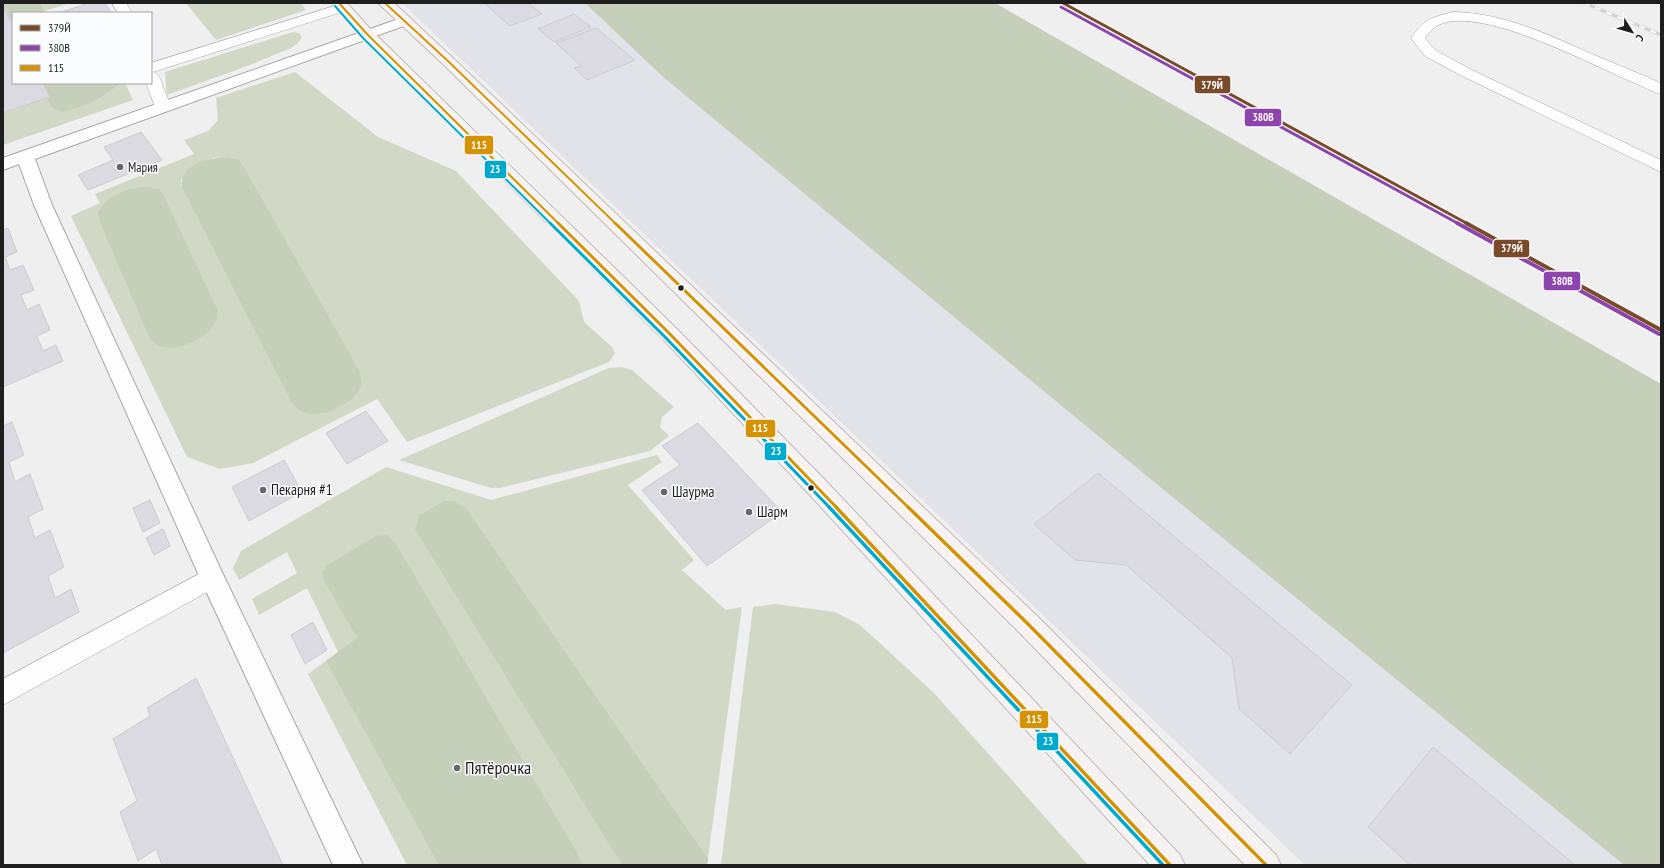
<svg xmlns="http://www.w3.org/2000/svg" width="1664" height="868" font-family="'PT Sans Narrow',sans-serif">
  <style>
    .built { fill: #e1e3e8 }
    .green { fill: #d1d8c6; fill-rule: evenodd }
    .forest { fill: #c6cfb9 }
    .building { fill: #dbdae2; stroke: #ccc }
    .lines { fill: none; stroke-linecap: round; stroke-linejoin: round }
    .lane-casing { stroke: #a6a6a6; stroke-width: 1 }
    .street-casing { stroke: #a6a6a6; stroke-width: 2 }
    .primary-casing { stroke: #c2baba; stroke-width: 2 }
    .lane { fill: #fdfdfd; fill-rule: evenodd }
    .street { fill: #fdfdfd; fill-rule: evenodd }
    .primary { fill: #f7f2f2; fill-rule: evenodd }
    .rail-casing { stroke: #d3d3d3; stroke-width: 3 }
    .rail { stroke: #fbfcfd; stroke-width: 2; stroke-dasharray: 6; stroke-linecap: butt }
    .bus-1-far2-casing { stroke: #fbfcfd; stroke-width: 4 }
    .bus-1-far1-casing { stroke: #fbfcfd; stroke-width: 6 }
    .bus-1-casing { stroke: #fbfcfd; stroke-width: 6 }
    .bus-2-far2-casing { stroke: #fbfcfd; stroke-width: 4 }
    .bus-2-far1-casing { stroke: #fbfcfd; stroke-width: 6 }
    .bus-2-casing { stroke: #fbfcfd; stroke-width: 6 }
    .bus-1-far2 { stroke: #d69205; stroke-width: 2 }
    .bus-1-far1 { stroke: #d69205; stroke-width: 3 }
    .bus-1 { stroke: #d69205; stroke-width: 3.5 }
    .bus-2-far2 { stroke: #00a9ce; stroke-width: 2 }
    .bus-2-far1 { stroke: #00a9ce; stroke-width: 3 }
    .bus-2 { stroke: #00a9ce; stroke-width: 3.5 }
    .rail-1-far1-casing { stroke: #fbfcfd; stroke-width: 5 }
    .rail-1-casing { stroke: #fbfcfd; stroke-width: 7 }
    .rail-2-far1-casing { stroke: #fbfcfd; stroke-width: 5 }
    .rail-2-casing { stroke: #fbfcfd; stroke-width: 7 }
    .rail-1-far1 { stroke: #7a4b2a; stroke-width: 3 }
    .rail-1 { stroke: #7a4b2a; stroke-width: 4 }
    .rail-2-far1 { stroke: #8e44ad; stroke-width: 3 }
    .rail-2 { stroke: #8e44ad; stroke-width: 4 }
    .poi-dot { fill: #676768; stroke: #fbfcfd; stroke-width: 1.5 }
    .bus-dot { fill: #1e1e1f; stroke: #fbfcfd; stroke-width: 1.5 }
    .labels { text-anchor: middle; stroke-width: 3; stroke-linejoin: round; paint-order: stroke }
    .far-poi-label { font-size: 13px; fill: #1e1e1f; stroke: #fbfcfd; text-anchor: start }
    .poi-label { font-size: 15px; fill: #1e1e1f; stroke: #fbfcfd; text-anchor: start }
    .near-poi-label { font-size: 18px; fill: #1e1e1f; stroke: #fbfcfd; text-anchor: start }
    .line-badge { stroke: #fbfcfd; stroke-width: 1.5 }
    .badge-label { font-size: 11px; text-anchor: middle; font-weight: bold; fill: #fff }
  </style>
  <rect width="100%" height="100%" fill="#efefef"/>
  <path class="built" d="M402,3h183l78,74 491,405 470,383h-319z"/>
  <g class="green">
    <path d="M3,3h67l-32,10h-25v70h112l8,17 -130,45z"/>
    <path d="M186,3h114l6,7 -90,30z"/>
    <path d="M293,32l6,1 3,5 -5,6 -6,4 -41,17 -83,30 -2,-23z"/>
    <path d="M295,72l83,65 78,34 123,130 5,21 28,25 3,6 -6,9 -202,80 -30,-43 -124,64 -33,6 -33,-12 -116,-241 29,-13 -5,-9 99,-40 -10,-14 24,-9 10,-11 -2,-22zM228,157l11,3 5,7 49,237 -111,-216 -1,-8 32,-22zM148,186l11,3 -61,22c12,-18 29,-23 50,-25z"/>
    <path d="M622,367l10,3 42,37 -12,10 -2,10 9,9 -19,15 -150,37h-9l-92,-28 210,-92z"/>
    <path d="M657,455l5,7 -34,23 66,75 -12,10 44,40 16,-3 -35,258h-300l-99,-191 30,-22 -31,-64 -48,27 -7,-16 45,-26 -10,-21 -48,28 -6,-12 8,-17 145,-84 105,33z"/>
    <path d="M775,604l60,8 25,13 73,67 155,173h-367l32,-258z"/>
  </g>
  <g class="forest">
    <path d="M4,3h36l5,10h-32v10z"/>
    <path d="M585,3h410l666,381v481h-37l-470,-383 -491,-405z"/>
    <path d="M41,83h78v1c-20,16 -32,22 -57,28l-11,-5z"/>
    <path d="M228,157l11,3 5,7 116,205c0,4 2,9 1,13 -5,19 -41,35 -58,27 -4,-1 -7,-5 -10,-7l-111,-217c-3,-24 27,-30 46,-31z"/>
    <path d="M148,186l11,3 5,7 53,113c0,4 1,9 -1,12 -9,18 -37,31 -56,25 -4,-1 -7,-5 -10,-7l-51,-119 -1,-9c12,-18 29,-23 50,-25z"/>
    <path d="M444,501h9l12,6 243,352 -1,6h-85l-207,-336 5,-14z"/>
    <path d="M386,535l9,7 189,323h-145l-113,-204 31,-23 -33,-57 -2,-9 4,-6 50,-30z"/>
  </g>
  <g class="building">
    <path d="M90,3h15l6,10h-53z"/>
    <path d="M484,3h44l14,11 -32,12z"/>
    <path d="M3,6l10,19v58h30l7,14 -47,16z"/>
    <path d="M574,14l17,13 -37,15 -16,-13z"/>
    <path d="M596,28l39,32 -48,20 -13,-12 7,-2 -25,-23z"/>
    <path d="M141,132l21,28 -74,30 -10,-15 35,-15 -9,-13z"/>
    <path d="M8,228l9,24 -12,5 5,13 13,-5 11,25 -13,5 6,15 12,-6 11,26 -13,6 6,15 13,-6 7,16 -60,26v-157z"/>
    <path d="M366,411l22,30 -41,23 -21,-31z"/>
    <path d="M12,422l12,33 -15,7 6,20 15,-8 13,35 -15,8 7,21 15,-8 14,37 -16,9 7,22 16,-9 8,23 -76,41v-227z"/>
    <path d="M698,423l84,89 -75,54 -65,-76 38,-25 -18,-19z"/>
    <path d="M284,460l18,32 -53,29 -17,-34z"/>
    <path d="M1098,473l254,212 -62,69 -51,-45 -7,-51 -106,-93 -51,-5 -41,-36z"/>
    <path d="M150,500l10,23 -17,9 -10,-24z"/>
    <path d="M163,529l7,17 -16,9 -8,-17z"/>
    <path d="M313,622l14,28 -22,14 -14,-29z"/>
    <path d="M196,678l87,187h-121l-6,-16 -18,12 -18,-49 17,-11 -24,-62 37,-23 -3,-8z"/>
    <path d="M1433,747l142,118h-165l-42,-38z"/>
  </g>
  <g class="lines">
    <g class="lane-casing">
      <g id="lane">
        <path d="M112,3h14l6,10h-14z"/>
        <path d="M344,3l4,1 2,3 -2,3 -195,62 3,1 3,3 12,31 -2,3 -6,2 -6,-2 -2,-3 -9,-24h5v-20z"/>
        <path d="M1454,12c47,1 89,20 131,39 25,11 51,21 76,32v11c-11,-3 -21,-9 -31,-13 -42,-18 -147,-74 -189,-57 -7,2 -11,8 -16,14l10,12 37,20 189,90v12l-199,-96 -37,-20 -14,-18c13,-19 21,-21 43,-26z"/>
        <path d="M212,567l8,4 4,7 -4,7 -217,120v-26z"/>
      </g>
    </g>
    <g class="street-casing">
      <path id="street" d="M404,17l5,1 2,3 -2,3 -374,135 17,46 169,365 142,295h-30l-133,-287 -166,-373 -15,-41 -16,6v-12z"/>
    </g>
    <g class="primary-casing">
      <g id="primary">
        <path d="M332,3h15l25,28 304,297 148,151 356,376 5,10h-35l-342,-372 -146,-155 -300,-301z"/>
        <path d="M378,3h16l60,56 582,556 240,240 5,10h-36l-227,-234 -574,-566z"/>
      </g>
    </g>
    <use href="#lane" class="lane"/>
    <use href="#street" class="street"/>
    <use href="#primary" class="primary"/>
    <g class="rail-casing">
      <path id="rail" d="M1584,3l77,32"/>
    </g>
    <use href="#rail" class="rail"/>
    <g class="bus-1-far2-casing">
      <g id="bus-1-far2">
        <path d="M339,3l28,31 192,190"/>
        <path d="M385,3l64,59 167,162"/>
      </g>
    </g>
    <g class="bus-1-far1-casing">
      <g id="bus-1-far1">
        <path d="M558,223l111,110 168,175"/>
        <path d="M615,223l294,285"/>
      </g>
    </g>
    <g class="bus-1-casing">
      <g id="bus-1">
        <path d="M836,507l334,358"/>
        <path d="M908,507l119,116 239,242"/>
      </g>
    </g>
    <g class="bus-2-far2-casing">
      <path id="bus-2-far2" d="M335,6l28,32 188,186"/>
    </g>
    <g class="bus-2-far1-casing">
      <path id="bus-2-far1" d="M550,223l115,114 165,171"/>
    </g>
    <g class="bus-2-casing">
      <path id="bus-2" d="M829,507l334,358"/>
    </g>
    <use href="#bus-1-far2" class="bus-1-far2"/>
    <use href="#bus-1-far1" class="bus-1-far1"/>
    <use href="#bus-1" class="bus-1"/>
    <use href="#bus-2-far2" class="bus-2-far2"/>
    <use href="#bus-2-far1" class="bus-2-far1"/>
    <use href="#bus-2" class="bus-2"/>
    <g class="rail-1-far1-casing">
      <path id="rail-1-far1" d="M1063,3l405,221"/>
    </g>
    <g class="rail-1-casing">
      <path id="rail-1" d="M1466,223l195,107"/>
    </g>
    <g class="rail-2-far1-casing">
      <path id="rail-2-far1" d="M1061,7l398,217"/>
    </g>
    <g class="rail-2-casing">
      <path id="rail-2" d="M1457,223l202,111"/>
    </g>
    <use href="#rail-1-far1" class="rail-1-far1"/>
    <use href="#rail-1" class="rail-1"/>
    <use href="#rail-2-far1" class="rail-2-far1"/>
    <use href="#rail-2" class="rail-2"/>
  </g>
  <g class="poi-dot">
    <circle cx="120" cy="167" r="4"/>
    <circle cx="263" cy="490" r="4"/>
    <circle cx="664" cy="492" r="4"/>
    <circle cx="749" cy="512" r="4"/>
    <circle cx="457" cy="768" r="4"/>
  </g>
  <g class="bus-dot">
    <circle cx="681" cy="288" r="3.5"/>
    <circle cx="811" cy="488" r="3.5"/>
  </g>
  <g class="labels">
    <g class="far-poi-label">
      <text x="128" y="172">Мария</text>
    </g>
    <g class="poi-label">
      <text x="271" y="495">Пекарня #1</text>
      <text x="672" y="497">Шаурма</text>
      <text x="757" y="517">Шарм</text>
    </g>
    <g class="near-poi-label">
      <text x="465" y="774">Пятёрочка</text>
    </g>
  </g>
  <g class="line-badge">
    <rect x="1194" y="75" width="37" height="19" rx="4" fill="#7a4b2a"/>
    <rect x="1244" y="108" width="38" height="19" rx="4" fill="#8e44ad"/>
    <rect x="464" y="135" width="30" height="20" rx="4" fill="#d69205"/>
    <rect x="484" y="160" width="23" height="19" rx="4" fill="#00a9ce"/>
    <rect x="1493" y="239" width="37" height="19" rx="4" fill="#7a4b2a"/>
    <rect x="1543" y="271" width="38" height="20" rx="4" fill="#8e44ad"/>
    <rect x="745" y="419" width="31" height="19" rx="4" fill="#d69205"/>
    <rect x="764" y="442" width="23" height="19" rx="4" fill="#00a9ce"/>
    <rect x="1019" y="710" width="30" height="19" rx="4" fill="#d69205"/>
    <rect x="1036" y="732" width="23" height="19" rx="4" fill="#00a9ce"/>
  </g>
  <g class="badge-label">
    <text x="1212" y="89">379Й</text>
    <text x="1263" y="121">380В</text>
    <text x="479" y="149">115</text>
    <text x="495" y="173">23</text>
    <text x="1512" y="252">379Й</text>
    <text x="1562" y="285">380В</text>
    <text x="760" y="432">115</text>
    <text x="776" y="455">23</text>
    <text x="1034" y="723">115</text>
    <text x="1048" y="745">23</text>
  </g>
  <rect width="1664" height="868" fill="none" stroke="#1e1e1f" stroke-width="8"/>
  <rect x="12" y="12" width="140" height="72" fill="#fbfcfd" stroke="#a3a3a4"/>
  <rect x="20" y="25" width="20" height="6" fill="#7a4b2a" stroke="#a3a3a4"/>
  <text x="48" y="32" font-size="12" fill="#1e1e1f">379Й</text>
  <rect x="20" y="45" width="20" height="6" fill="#8e44ad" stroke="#a3a3a4"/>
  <text x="48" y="52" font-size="12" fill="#1e1e1f">380В</text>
  <rect x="20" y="65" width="20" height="6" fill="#d69205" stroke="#a3a3a4"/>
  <text x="48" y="72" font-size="12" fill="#1e1e1f">115</text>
  <g transform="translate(1632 32) rotate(127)" stroke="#fbfcfd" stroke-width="3" paint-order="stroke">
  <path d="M0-3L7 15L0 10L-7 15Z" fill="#1e1e1f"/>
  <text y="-6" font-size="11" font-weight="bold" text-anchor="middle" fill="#1e1e1f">С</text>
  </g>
</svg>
